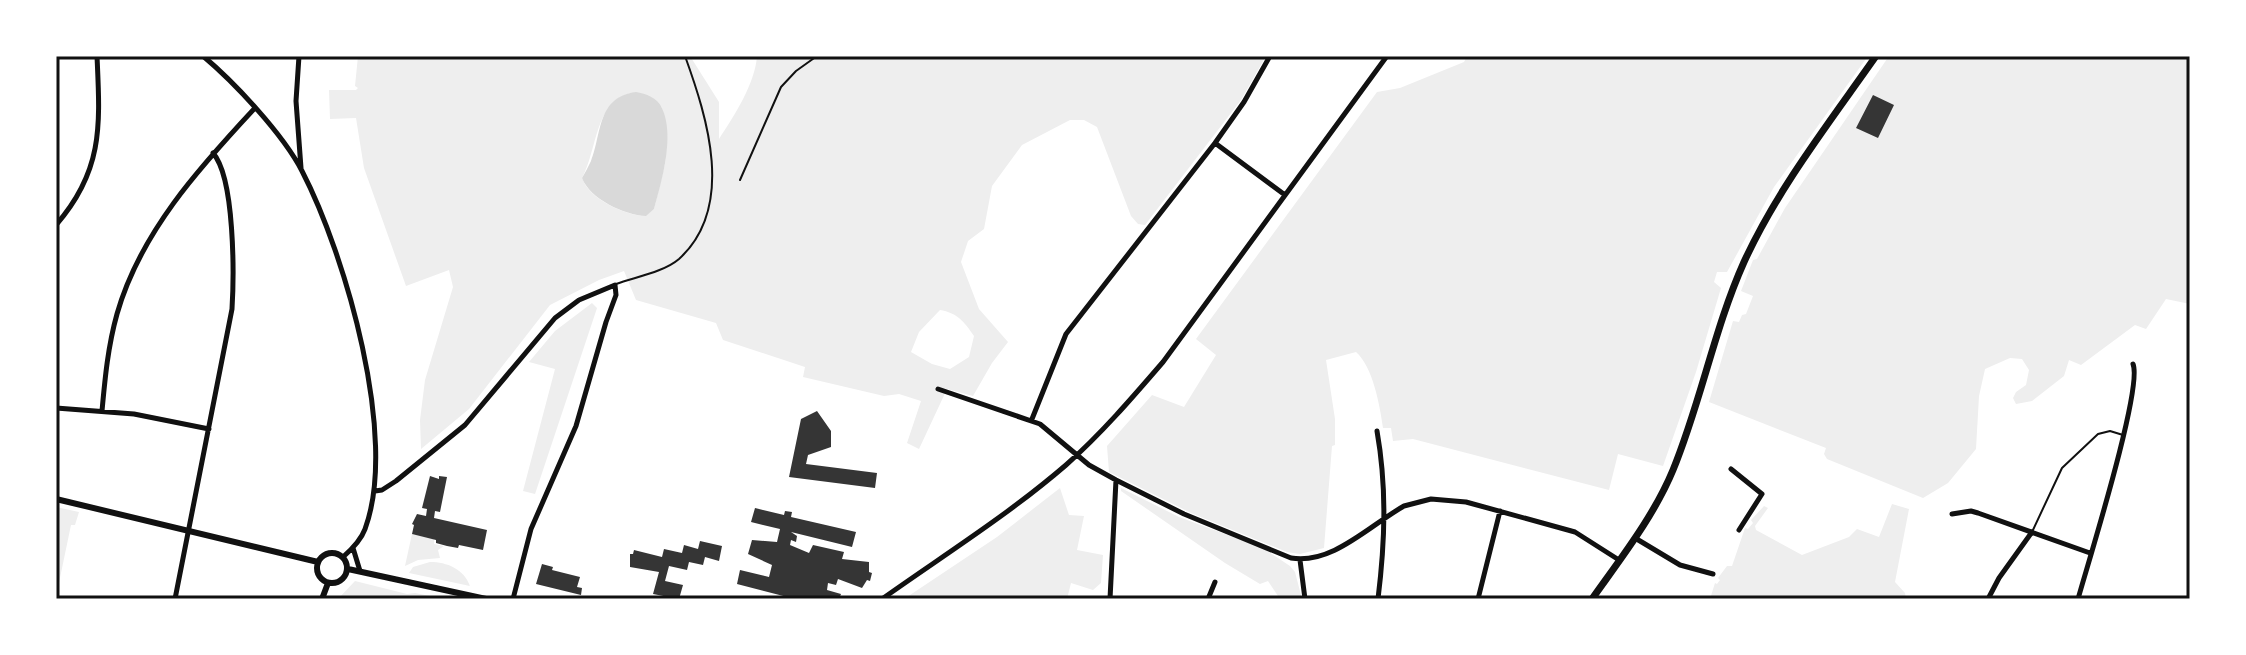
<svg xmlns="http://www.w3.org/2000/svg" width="2246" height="655" font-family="'DejaVu Sans',sans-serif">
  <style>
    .green { fill: #eee; fill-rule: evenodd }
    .water { fill: #d9d9d9 }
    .building { fill: #353535 }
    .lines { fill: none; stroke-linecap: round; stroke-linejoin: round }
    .path { stroke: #111; stroke-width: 2 }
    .service { stroke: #111; stroke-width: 2 }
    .minor { stroke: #111; stroke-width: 5 }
    .tertiary { stroke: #111; stroke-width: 6 }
    .secondary { stroke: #111; stroke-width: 7 }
    .neatline { fill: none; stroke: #111; stroke-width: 3 }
  </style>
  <rect width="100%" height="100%" fill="#fff"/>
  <!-- green -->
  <path class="green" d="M358,56h332l29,46v37c15,-23 36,-55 38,-83h509l-25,44 -96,125 -7,-1 -7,-8 -34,-89 -13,-7h-14l-48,25 -30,41 -8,43 -16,12 -7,21 18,47 29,33 -16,21 -19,33 -26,-7 -28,60 -12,-6 14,-42 -22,-7 -15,2 -81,-19 2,-10 -82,-27 -7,-17 -80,-23 -12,-29 -25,9 -49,25 -81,104 -48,40 -1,-29 5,-40 28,-93 -4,-17 -43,16 -42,-118 -8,-50 -26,1 -1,-29h27l2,-2 -3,-2zM630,93l32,14 5,37 -2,20 -11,45 -9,7c-21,-1 -56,-17 -63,-38 16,-30 12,-74 48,-85zM940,310c17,3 24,11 34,26l-5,21 -19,12 -18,-5 -21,-12 8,-20z
    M1467,56h401l-94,131 -47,85h-10l-3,10 7,6 -25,84 -33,94 -45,-12 -9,36 -196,-51 -20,2 -2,-13h-8c-3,-22 -10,-61 -27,-76l-30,8 9,59v26l-3,1 -8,102 -24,6 -13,-2 -96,-39 -82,-41 -2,-26 45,-51 32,12 32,-52 -20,-16 181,-247 23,-4 64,-26z
    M1889,56h301v248l-24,-5 -20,30 -11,-4 -54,40 -12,-5 -5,16 -32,25 -16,3 -3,-6 3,-6 10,-7 3,-15 -7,-11 -12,-1 -25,11 -6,27 -3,53 -28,34 -25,15 -96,-39 -3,-5 2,-6 -117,-46 24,-81 6,1 3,-7 4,-1 7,-18 -12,-5 12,-31 4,-1 28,-51z
    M592,303l5,5 -62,186 -12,-3 32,-122 -26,-7 26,-31z
    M1060,488l9,27 15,1 -7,34 26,5 -2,28 -8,7 -22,-7 -4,16h-163l93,-62z
    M1121,488l58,29 84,31 27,18 5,6 7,27h-22l-12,-18 -8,3 -35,-21 -104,-72z
    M1892,504l17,5 -14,73 10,11 1,6h-196l5,-16 2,1 3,-4 -2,-2 9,-12h5l13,-38 3,1 5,-6 -2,-3 13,-14 4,2 -13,18 1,4 46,25 47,-18 8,-8 22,8z
    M56,507l23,5 -4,13h-4l-15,72z
    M412,534l22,5v5l10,2 -6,4 2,8 -22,2 -13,6z
    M430,562c17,0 34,7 40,24l-61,-13 4,-6z
    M355,581l52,13 8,-1 30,6h-107z"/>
  <!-- water -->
  <path class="water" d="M636,92c10,2 21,5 26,16 13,28 0,72 -8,101l-8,7c-22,-1 -56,-17 -64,-38 3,-5 6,-11 9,-17 11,-28 6,-64 45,-69z"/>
  <!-- building -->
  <path class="building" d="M1873,95l21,10 -16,33 -22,-10z
    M817,411l14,20v16l-23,8 -2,9 71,9 -2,15 -86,-11 12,-58z
    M430,476l9,3v-3l8,1 -7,35 -5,-1 -1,7 53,12 -4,20 -24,-5 -1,3 -11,-2 -11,-3v-3l-24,-6 2,-9 -2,-1 5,-10 9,2 1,-7 -5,-1z
    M755,508l29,7 1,-4 7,1 -1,5 65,15 -4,15 -61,-15 6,4 -1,6 -5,-2 -1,5 19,8 4,-8 31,7 -2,7 27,3v10l3,1 -2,8 -3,-1 -5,8 -24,-9 -2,6 -8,-2 -1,7 14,4 -2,5h-44l-58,-15 3,-14 29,7 3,-12 -24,-11 4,-14 25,2 3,-13 -29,-7z
    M700,541l22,5 -3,15 -14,-4 -2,8 -14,-3 -2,8 -18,-4 -4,15 18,4 -4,14 -26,-5 6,-22 -29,-5v-13h3l1,-4 28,7 2,-8 18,4 2,-8 14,4z
    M542,564l11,3 -1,3 28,7 -3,10 5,1 -1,7 -45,-11z"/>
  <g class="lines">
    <!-- path -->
    <path class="path" d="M740,180l41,-93 15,-16 21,-15"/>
    <!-- service -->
    <path class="service" d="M616,284c19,-7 48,-12 63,-25 57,-52 28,-142 6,-203
      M2032,532l30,-64 36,-34 12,-3 13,4"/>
    <!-- minor -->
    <path class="minor" d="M203,56c31,26 80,78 99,115 43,83 97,267 63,358 -4,11 -13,20 -22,28
      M299,56l-3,45 5,67
      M1215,143l70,52
      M56,225c48,-55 44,-101 41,-169
      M938,389l102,35 49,41 27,15 68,34 107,44c41,7 79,-33 113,-52l27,-7 35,3 109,30 44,28
      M56,408l78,6 75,15
      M102,411c3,-33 6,-65 15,-97 23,-81 82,-146 138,-206
      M1032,419l34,-85 149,-191 29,-41 26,-46
      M1377,431c10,57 8,111 1,168
      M1731,469l31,25 -23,36
      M375,491l7,-1 14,-9 69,-56 90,-107 24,-18 36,-15 1,10 -10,27 -30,104 -45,103 -18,70
      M1952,514l19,-3 7,2 112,40
      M1635,538l45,27 33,9
      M353,548l7,23
      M1300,560l5,39
      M175,599l57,-290c2,-33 3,-131 -19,-156
      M882,599c62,-44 126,-84 184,-134 35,-31 66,-67 97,-103l224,-306
      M1110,599l6,-119
      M1208,599l7,-17
      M1478,599l22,-88
      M1988,599l11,-21 33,-46
      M2078,599c10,-36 65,-211 55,-235"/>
    <!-- tertiary -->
    <path class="tertiary" d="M56,499l262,63
      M317 568a15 15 0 1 1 30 0a15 15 0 1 1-30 0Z
      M348,569l138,30
      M322,599l6,-16"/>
    <!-- secondary -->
    <path class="secondary" d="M1592,599c29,-41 62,-83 81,-129 28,-68 41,-141 71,-208 34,-74 85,-139 132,-206"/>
  </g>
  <!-- border -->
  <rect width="2246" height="655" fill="none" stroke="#ffffff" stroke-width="116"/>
  <rect x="58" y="58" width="2130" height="539" class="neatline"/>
</svg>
